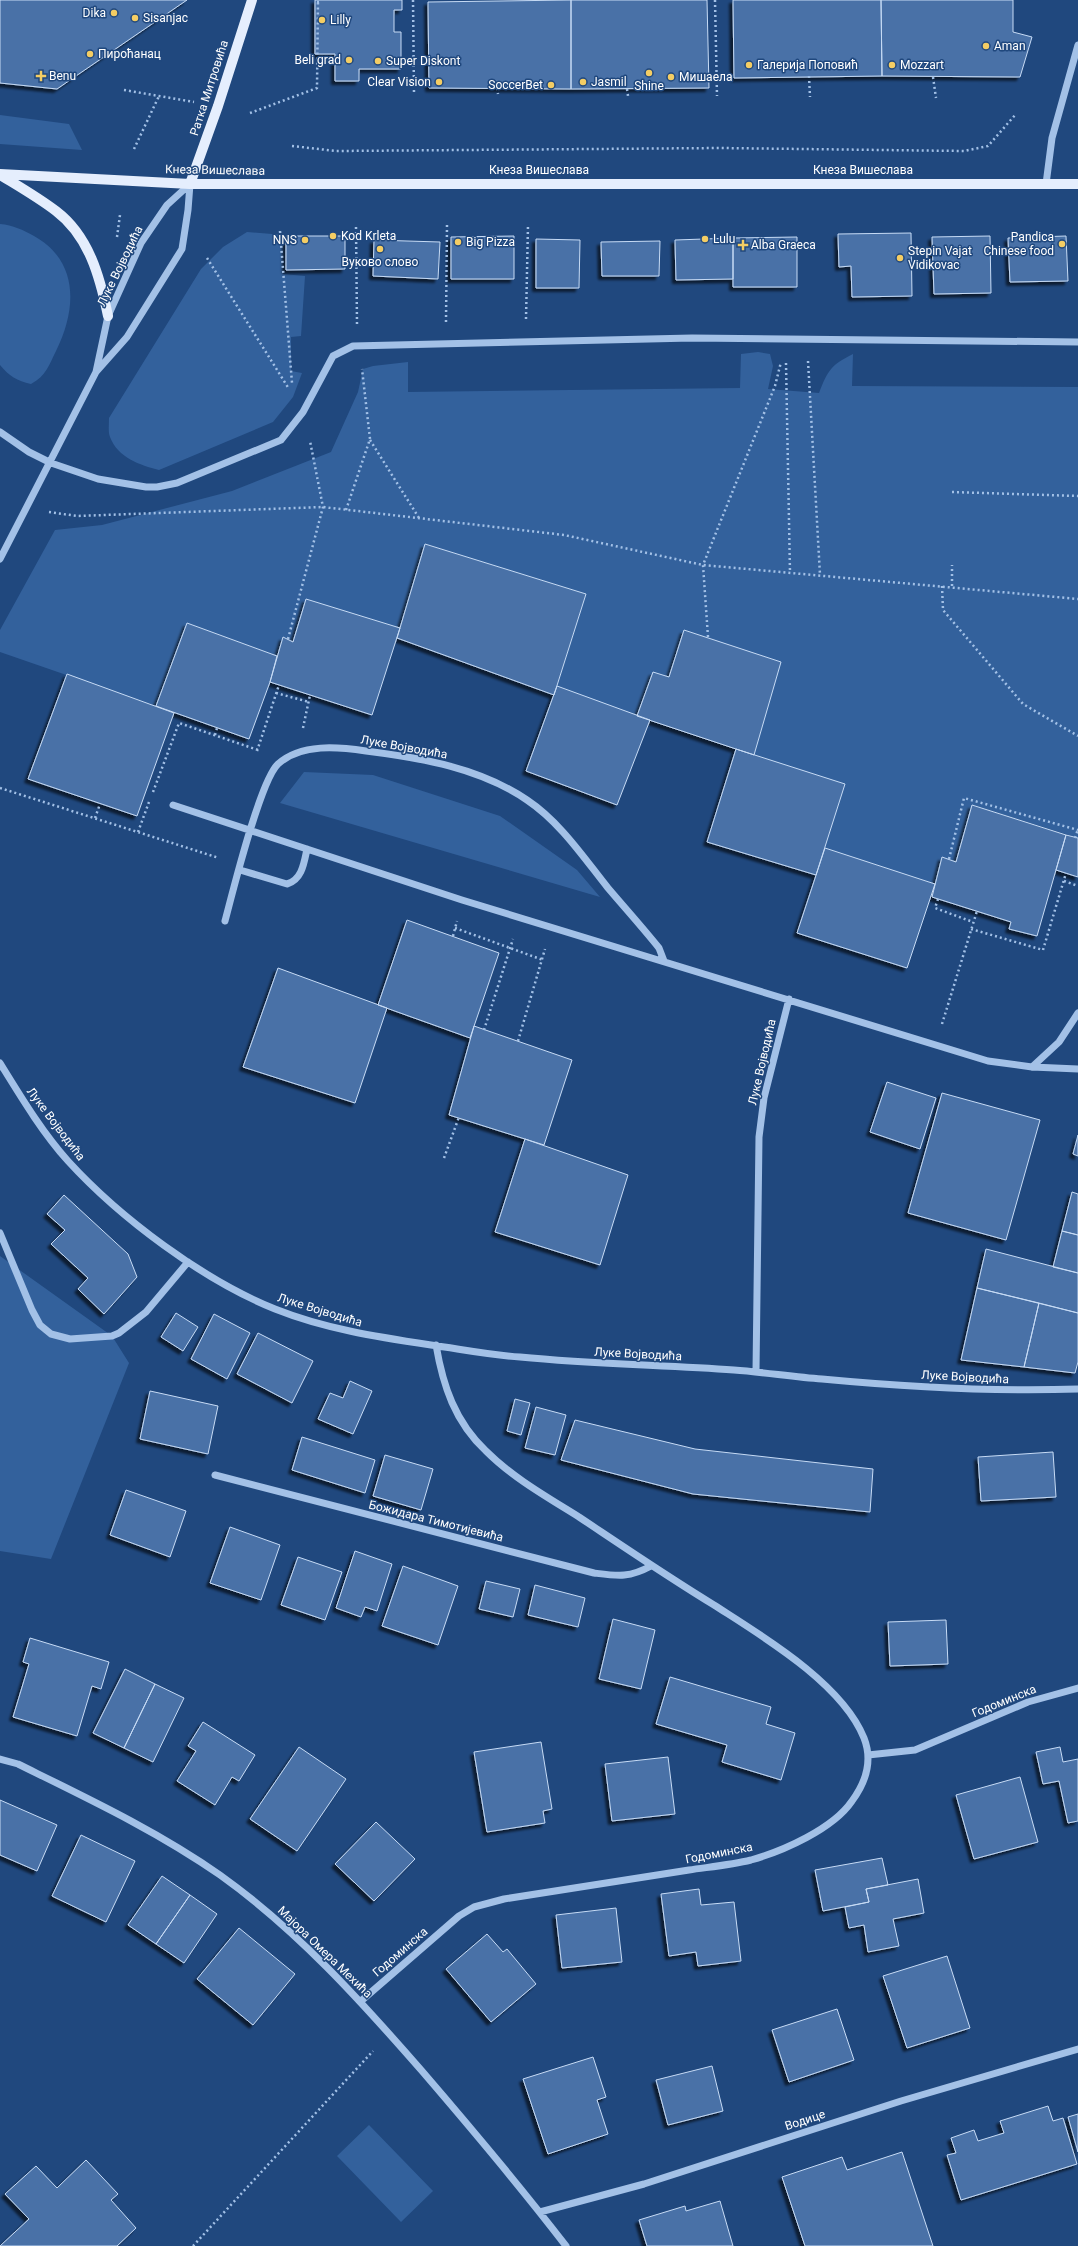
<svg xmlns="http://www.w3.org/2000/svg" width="1078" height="2246" font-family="Roboto,sans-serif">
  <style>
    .green { fill: #33619c }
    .building { fill: #4871a7; stroke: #c7dbf5; filter: url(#shadow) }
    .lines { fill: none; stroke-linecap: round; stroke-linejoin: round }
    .path { stroke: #a3c1e7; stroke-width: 2.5; stroke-dasharray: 2 3; stroke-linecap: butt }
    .minor { stroke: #a3c1e7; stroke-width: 7 }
    .major { stroke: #e5eefd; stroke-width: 10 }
    .poi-dot { fill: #f4cd64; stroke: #20487e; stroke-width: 1.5 }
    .labels { text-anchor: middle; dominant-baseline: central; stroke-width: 3; stroke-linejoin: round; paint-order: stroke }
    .poi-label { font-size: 12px; fill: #fff; stroke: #20487e; text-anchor: start }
    .street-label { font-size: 12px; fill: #fff; stroke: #20487e }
  </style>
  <defs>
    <filter id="shadow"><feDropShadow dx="-3.5" dy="3.5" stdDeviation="1" flood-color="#0009"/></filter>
  </defs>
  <rect width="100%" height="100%" fill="#20487e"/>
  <!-- green -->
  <path class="green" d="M0,115l69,9 13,26 -82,-6z
    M0,224c13,1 23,6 34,12 45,25 43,73 22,115 -7,14 -10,25 -25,33 -14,-3 -22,-8 -31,-19z
    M247,232l37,3 -1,39 22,2 -4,60 -10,1v34l11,2 -9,24 -20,25 -114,48c-19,-5 -41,-12 -49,-33 -2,-5 -1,-13 -1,-19l92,-149 22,-22z
    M758,352l12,2 3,12 -5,23 51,4c9,-23 12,-28 34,-39l-1,32 226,1v451l-105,-33 -17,57 -14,-5 -7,27 -110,-36 -71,-93 26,-93 -96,-32 -15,47 -32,39 -80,-30 29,-92 -161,-50 -25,84 -94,-29 -13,43 -10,-5 -6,19 -90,-33 -31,83 -156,-54v-22l55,-100 47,-5 130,-34 99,-39 27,-60 5,-23 10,-3 35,-4v30l332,-4 1,-34z
    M304,772l69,3 127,41 77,54 23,27 -320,-94z
    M0,1256l112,80 17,27 -78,196 -51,-8z
    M369,2125l64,66 -32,31 -64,-66z"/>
  <!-- building -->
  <path class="building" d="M0,0h187l-130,89 -57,-6z
    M315,0h87v10h-8v22h7v37h-42v12h-24v-27h-20z
    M571,0h136l2,88 -138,1z
    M571,0v89l-142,-1 -1,-86z
    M733,0h148l1,76 -148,2z
    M881,0h132v32l19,5 -12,40 -138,-1z
    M911,233l1,63 -60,1 -1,-31 -12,1 -1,-33z
    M286,236h59v33l-59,1z
    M514,236v43h-63v-42z
    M990,236l1,57 -57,1 -2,-57z
    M1066,236l2,45 -58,1 -2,-44z
    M797,237v50h-64v-49z
    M733,238v41l-57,1 -1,-40z
    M536,239l44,1 -1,48h-43z
    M374,240l66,2 -2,37 -65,-3z
    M660,241l-1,35h-57l-1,-34z
    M425,544l161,50 -32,101 -157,-57z
    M306,599l94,29 -28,87 -102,-33 13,-45 10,5z
    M187,623l90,33 -7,26 -21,57 -93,-33z
    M684,630l97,32 -27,93 -117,-39 16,-44 16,5z
    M67,674l107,39 -37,103 -109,-37z
    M557,686l93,34 -33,85 -91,-34z
    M736,749l109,35 -29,91 -109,-33z
    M972,805l94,30 -29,101 -28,-7 2,-7 -79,-25 10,-40 14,5z
    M1066,835l12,3v39l-22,-7z
    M825,848l110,36 -28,84 -110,-35z
    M407,920l92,33 -29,85 -92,-33z
    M278,968l109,40 -32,95 -112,-36z
    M474,1026l98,34 -28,85 -95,-30z
    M887,1082l49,16 -16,51 -50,-17z
    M942,1093l98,27 -34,120 -98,-27z
    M1078,1135v21l-5,-2z
    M525,1139l103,36 -28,90 -105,-33z
    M1072,1192l6,2v41l-16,-4z
    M64,1195l64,59 9,23 -33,37 -26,-25 10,-11 -37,-34 14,-14 -18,-16z
    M1062,1231l16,4v38l-25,-6z
    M986,1249l92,24v40l-101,-25z
    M977,1288l62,15 -15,64 -63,-7z
    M1039,1303l39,10v49l-3,11 -51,-6z
    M176,1313l22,14 -15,24 -22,-14z
    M214,1314l36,19 -23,46 -36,-20z
    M258,1333l55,28 -21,42 -55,-29z
    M350,1381l22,10 -19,43 -35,-15 12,-26 13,5z
    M150,1391l68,15 -10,48 -68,-15z
    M515,1399l15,4 -9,32 -14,-4z
    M536,1407l30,8 -11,40 -30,-7z
    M575,1420l120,29 178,20 -3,43 -177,-18 -132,-34z
    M302,1437l73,23 -10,33 -73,-23z
    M1053,1452l3,45 -75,4 -3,-44z
    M385,1455l48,14 -12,41 -48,-14z
    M126,1490l60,21 -16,46 -60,-22z
    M230,1527l50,18 -19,55 -51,-17z
    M355,1551l37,13 -15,47 -12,-4 -4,10 -25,-9z
    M298,1557l44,15 -17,48 -44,-15z
    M403,1566l55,20 -20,59 -56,-19z
    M486,1581l34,8 -7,28 -34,-8z
    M535,1585l50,13 -7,29 -50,-12z
    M613,1619l42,11 -14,59 -42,-10z
    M946,1620l2,44 -58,2 -2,-44z
    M30,1638l79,24 -8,27 -9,-3 -15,50 -64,-19 16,-53 -6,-2z
    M125,1669l30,15 -31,64 -31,-15z
    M670,1677l101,30 -5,17 29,9 -14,47 -59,-18 5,-17 -71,-21z
    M155,1684l29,14 -31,64 -29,-14z
    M203,1722l52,33 -16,26 -7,-4 -17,28 -38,-24 19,-30 -8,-5z
    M541,1742l11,67 -9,2 2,12 -58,9 -13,-80z
    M299,1747l47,32 -49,72 -47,-32z
    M1060,1747l3,15 15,-3v62l-10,2 -9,-42 -16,3 -7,-32z
    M668,1757l7,57 -63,7 -7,-57z
    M1020,1777l18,65 -64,17 -18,-64z
    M0,1800l57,25 -20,46 -37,-16z
    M376,1822l39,37 -41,42 -39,-37z
    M81,1835l54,26 -29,61 -54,-26z
    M882,1858l6,27 -22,4 3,13 -46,9 -8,-41z
    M162,1876l28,19 -34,49 -28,-19z
    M918,1879l6,34 -31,6 6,27 -31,6 -4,-27 -15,3 -4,-21 24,-5 -3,-13z
    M699,1889l2,16 33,-3 7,59 -43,5 -2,-14 -27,4 -8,-62z
    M190,1895l27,19 -33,49 -28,-19z
    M616,1908l6,54 -60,6 -6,-53z
    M239,1928l56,46 -42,51 -56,-46z
    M487,1934l16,18 4,-3 29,35 -45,38 -45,-53z
    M947,1956l23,72 -63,20 -24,-72z
    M837,2009l17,51 -65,22 -17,-52z
    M593,2057l13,40 -9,3 11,34 -60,20 -25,-75z
    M712,2066l11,45 -55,14 -12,-45z
    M1048,2106l5,15 10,-3 14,46 -116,36 -14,-45 9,-2 -5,-15 23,-8 4,11 26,-8 -4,-12z
    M1078,2114v38l-10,-35z
    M902,2152l31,94h-128l-23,-69 60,-20 5,13z
    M86,2160l32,34 -7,6 25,28 -19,18h-117l29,-27 -24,-25 31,-28 21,22z
    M720,2201l13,45h-86l-8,-26 46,-14 1,5z"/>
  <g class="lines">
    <!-- path -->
    <path class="path" d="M413,0l1,93
      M715,0l2,96
      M317,2h5
      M809,76l1,21
      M933,77l3,21
      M497,88l1,6
      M627,89l1,7
      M124,90l70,12
      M250,113l67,-25 1,-88
      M292,146l44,5 385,-3 243,3 24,-5 28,-32
      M134,149l25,-53
      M356,227l1,97
      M280,231l12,152
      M117,237l3,-22
      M207,258l82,131
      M526,319l2,-94
      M446,322l1,-97
      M808,361l12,214
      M786,363l4,210
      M370,440l49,78
      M952,492l126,4
      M346,510l24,-71 -8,-70
      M49,512l28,4 246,-9 241,28 139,30 375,34
      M942,586l1,24 80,94 55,32
      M952,586v-21
      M708,637l-5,-72 72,-179 6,-24
      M288,639l35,-132 -13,-66
      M276,693l33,9
      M303,728l7,-33
      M215,735l2,-7
      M257,751l22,-66
      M0,788l219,70
      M153,792l26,-69 79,27
      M95,818l5,-14
      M138,832l11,-30
      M1075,838l3,-9
      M949,859l15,-61 114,32
      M1064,881l14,5
      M938,899l-3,9 38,14
      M455,928l88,32
      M971,929l72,21 23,-77
      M453,936l4,-15
      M942,1024l35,-113
      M484,1030l29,-91
      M518,1041l27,-92
      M444,1158l15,-41
      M193,2246l180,-195"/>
    <!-- minor -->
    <path class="minor" d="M1046,184l6,-46 26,-93
      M96,372l31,-35 55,-88 6,-39 2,-26
      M0,432l29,20 22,11 47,16 48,8h11l20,-4 104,-43 22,-28 30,-56 20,-10 339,-8 386,4
      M0,559l96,-187 12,-56 33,-73 26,-38 23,-21
      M173,805l289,95 526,161 44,6 46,2
      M240,870l47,14c15,-4 17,-21 20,-35
      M225,921c8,-30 35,-140 53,-157 23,-21 61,-17 88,-13 56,7 114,17 161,49 33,22 57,58 81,88 17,20 35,40 51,60l5,13
      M0,1063c21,34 42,69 68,98 52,57 135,119 207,148 50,20 103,28 156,36 29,4 59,10 89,12 71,7 142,8 214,13 29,2 59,7 88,9 85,8 171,13 256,10
      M1032,1067l27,-25 19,-29
      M0,1233l32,77 8,15 11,9 19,5 42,-3 7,-3 27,-21 42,-50
      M756,1371l3,-234 5,-39 25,-99
      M215,1475l379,98c24,3 35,5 57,-7
      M868,1755l47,-5 113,-48 50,-14
      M0,1759l18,5c69,34 139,67 202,111 77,55 140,125 202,196 49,57 98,115 144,175
      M361,2001l98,-85 15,-9 30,-8c62,-10 123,-19 185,-29 20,-3 42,-5 62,-10 32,-9 82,-31 101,-59 14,-19 21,-40 12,-63 -22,-55 -102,-102 -150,-133 -46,-28 -90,-58 -135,-88 -32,-20 -66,-39 -93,-66 -31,-29 -43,-65 -50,-106
      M540,2212l104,-28 257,-83 177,-52"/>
    <!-- major -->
    <path class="major" d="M0,174l190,10h888
      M2,176c18,11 37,22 54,35 33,25 44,66 52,105
      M190,184l28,-78 34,-106"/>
  </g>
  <!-- markers -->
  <g class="poi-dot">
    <circle cx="114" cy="13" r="4"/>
    <circle cx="135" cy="18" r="4"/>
    <circle cx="322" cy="20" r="4"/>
    <circle cx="986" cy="46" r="4"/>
    <circle cx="90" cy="54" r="4"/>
    <circle cx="349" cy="60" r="4"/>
    <circle cx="378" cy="61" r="4"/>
    <circle cx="749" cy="65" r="4"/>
    <circle cx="892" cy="65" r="4"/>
    <circle cx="649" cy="73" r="4"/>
    <path d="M39 70h4v4h4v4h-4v4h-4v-4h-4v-4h4z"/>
    <circle cx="671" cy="77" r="4"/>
    <circle cx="439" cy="82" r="4"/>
    <circle cx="583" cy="82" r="4"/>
    <circle cx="551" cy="85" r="4"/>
    <circle cx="333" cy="236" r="4"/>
    <circle cx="705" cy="239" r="4"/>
    <circle cx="305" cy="240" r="4"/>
    <circle cx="458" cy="242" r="4"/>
    <circle cx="1062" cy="244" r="4"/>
    <path d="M741 239h4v4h4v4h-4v4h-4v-4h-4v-4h4z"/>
    <circle cx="380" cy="249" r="4"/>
    <circle cx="900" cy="258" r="4"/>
  </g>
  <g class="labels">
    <!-- poi labels -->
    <g class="poi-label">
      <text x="106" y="13" text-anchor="end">Dika</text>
      <text x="143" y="18">Sisanjac</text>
      <text x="330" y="20">Lilly</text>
      <text x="994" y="46">Aman</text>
      <text x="98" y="54">Пироћанац</text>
      <text x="341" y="60" text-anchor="end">Beli grad</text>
      <text x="386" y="61">Super Diskont</text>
      <text x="757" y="65">Галерија Поповић</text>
      <text x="900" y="65">Mozzart</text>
      <text x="49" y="76">Benu</text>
      <text x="679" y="77">Мишаела</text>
      <text x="431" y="82" text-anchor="end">Clear Vision</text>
      <text x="591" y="82">Jasmil</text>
      <text x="543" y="85" text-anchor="end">SoccerBet</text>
      <text x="649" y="86" text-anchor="middle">Shine</text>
      <text x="341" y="236">Kod Krleta</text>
      <text x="1054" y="237" text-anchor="end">Pandica<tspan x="1054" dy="14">Chinese food</tspan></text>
      <text x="713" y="239">Lulu</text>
      <text x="297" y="240" text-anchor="end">NNS</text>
      <text x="466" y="242">Big Pizza</text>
      <text x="751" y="245">Alba Graeca</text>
      <text x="908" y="251">Stepin Vajat<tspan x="908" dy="14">Vidikovac</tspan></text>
      <text x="380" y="262" text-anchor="middle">Вуково слово</text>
    </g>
    <!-- street labels -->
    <g class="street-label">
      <text transform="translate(209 88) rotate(-72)">Ратка Митровића</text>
      <text transform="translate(215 170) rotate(1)">Кнеза Вишеслава</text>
      <text x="539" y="170">Кнеза Вишеслава</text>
      <text x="863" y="170">Кнеза Вишеслава</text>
      <text transform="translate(120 266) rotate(-64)">Луке Војводића</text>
      <text transform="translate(404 747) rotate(10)">Луке Војводића</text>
      <text transform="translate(762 1062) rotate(-77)">Луке Војводића</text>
      <text transform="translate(56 1124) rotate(53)">Луке Војводића</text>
      <text transform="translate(320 1310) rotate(17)">Луке Војводића</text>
      <text transform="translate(638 1354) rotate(3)">Луке Војводића</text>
      <text transform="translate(965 1377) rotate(3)">Луке Војводића</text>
      <text transform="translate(436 1521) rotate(14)">Божидара Тимотијевића</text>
      <text transform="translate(1004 1701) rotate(-22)">Годоминска</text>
      <text transform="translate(719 1853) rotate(-11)">Годоминска</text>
      <text transform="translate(325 1952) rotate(44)">Мајора Омера Мехића</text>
      <text transform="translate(400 1952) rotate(-41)">Годоминска</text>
      <text transform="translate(805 2120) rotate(-18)">Водице</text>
    </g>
  </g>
</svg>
